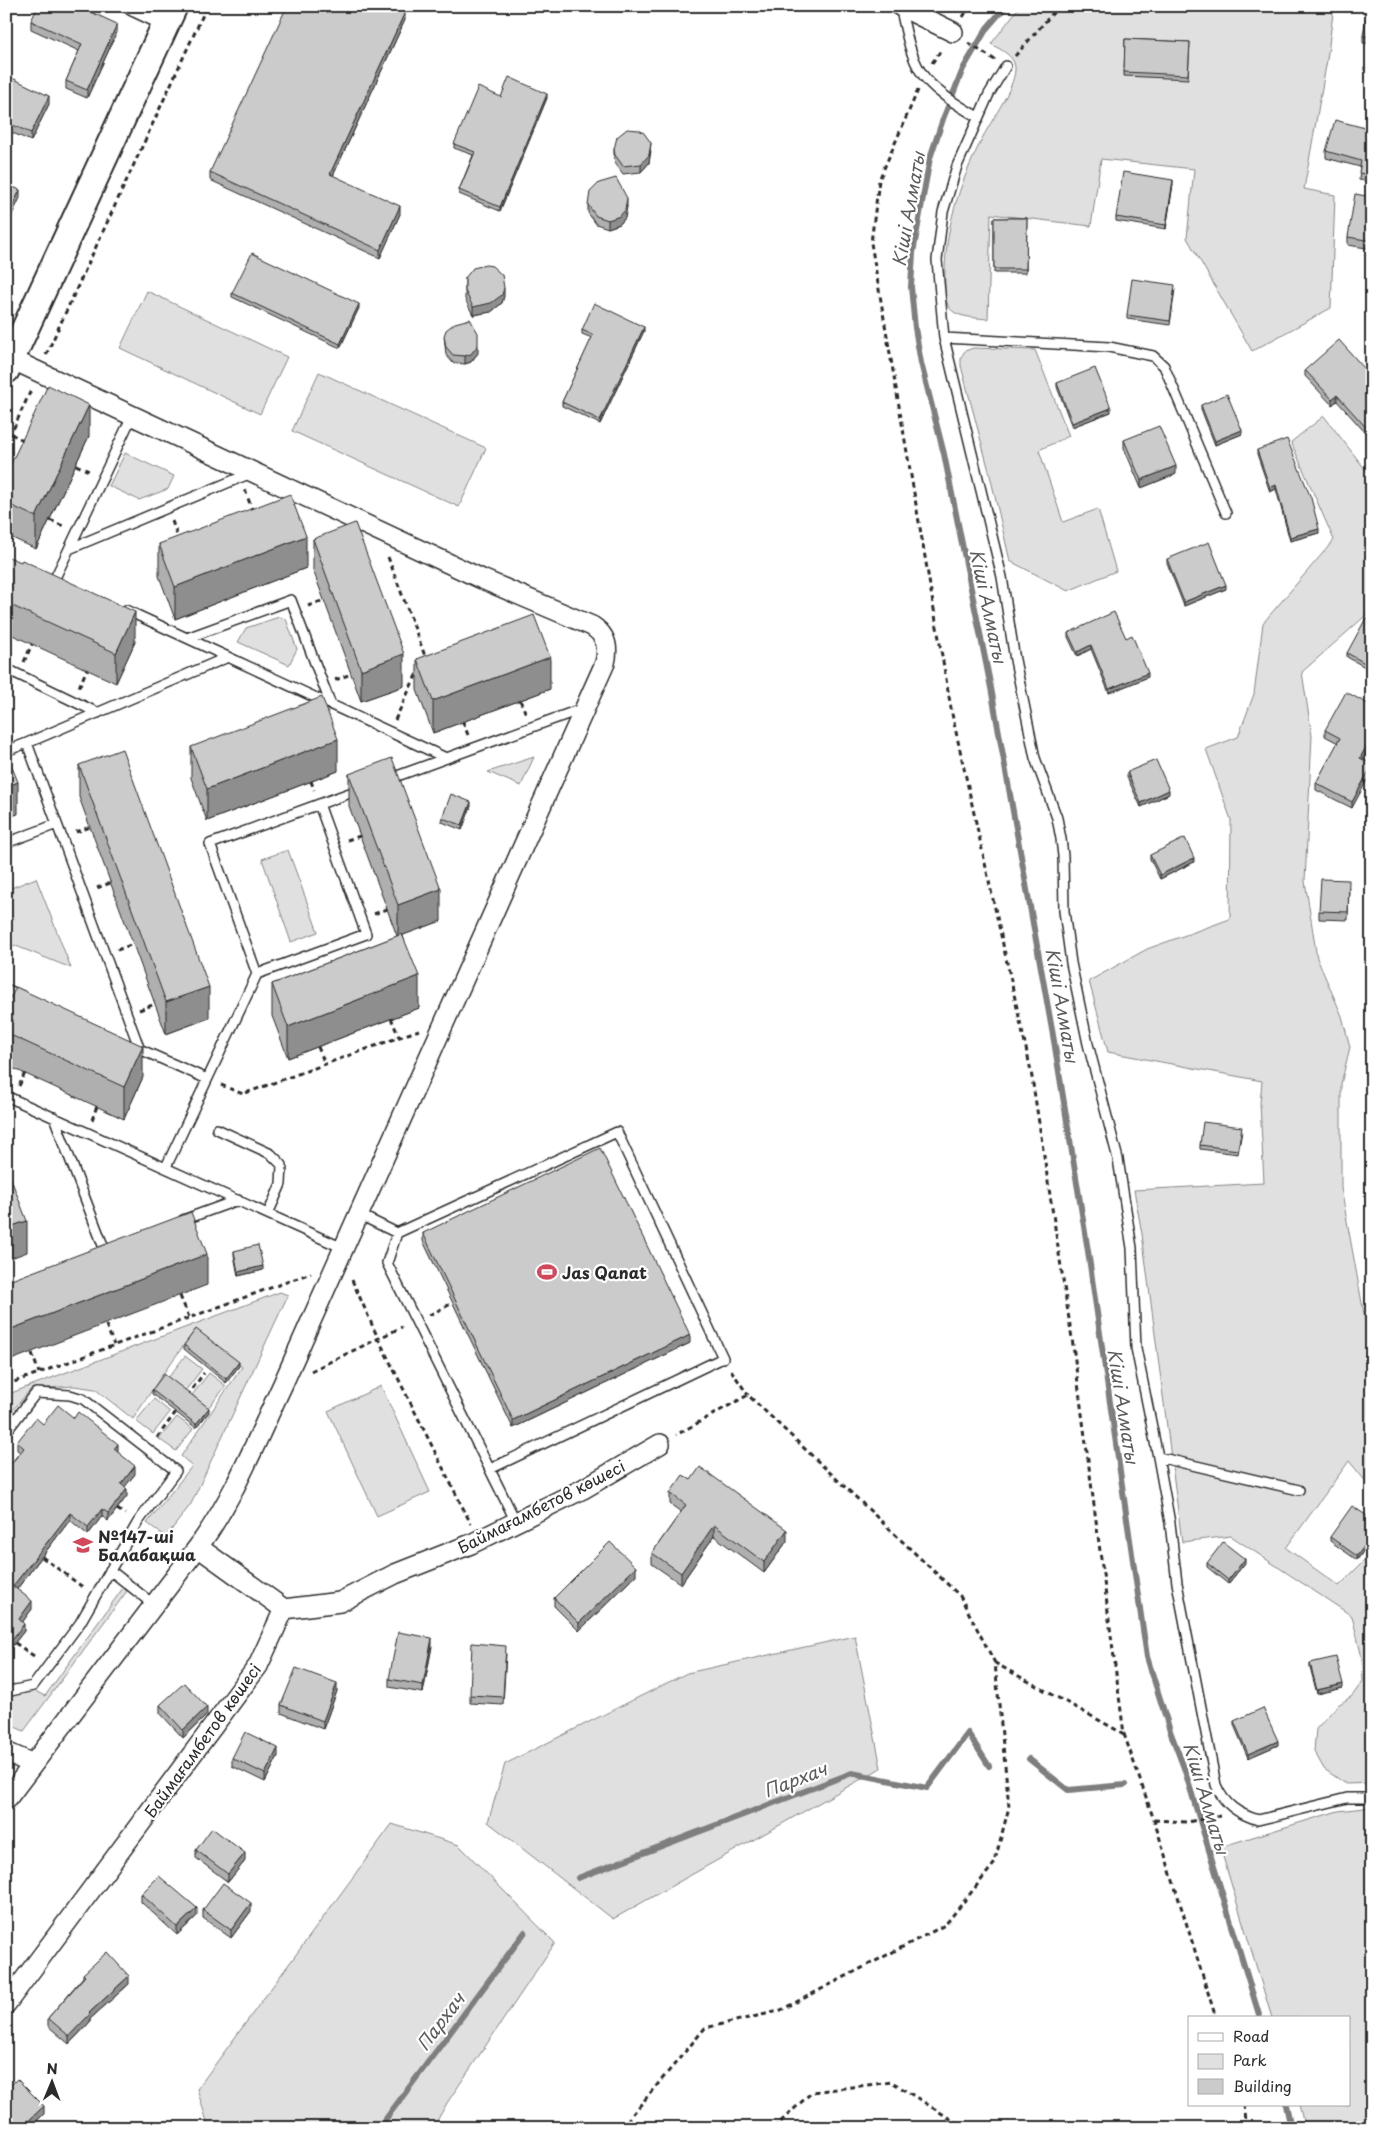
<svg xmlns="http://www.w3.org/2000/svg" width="1378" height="2134" font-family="'Playpen Sans',sans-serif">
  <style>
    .green { fill: #e0e0e0; stroke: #868686 }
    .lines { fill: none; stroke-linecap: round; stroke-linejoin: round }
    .stream { stroke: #7e7e7e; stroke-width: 6 }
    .lane-casing { stroke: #2b2b2b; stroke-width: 12 }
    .street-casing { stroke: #2b2b2b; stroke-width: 22 }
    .secondary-casing { stroke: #2b2b2b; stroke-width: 30 }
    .path { stroke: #2b2b2b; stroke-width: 3; stroke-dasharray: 5 4; stroke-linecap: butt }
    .lane { stroke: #fff; stroke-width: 9 }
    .street { stroke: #fff; stroke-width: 19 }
    .secondary { stroke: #fff; stroke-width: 26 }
    .wall { fill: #afafaf; stroke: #2b2b2b }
    .shaded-wall { fill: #8e8e8e; stroke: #2b2b2b }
    .building { fill: #cbcbcb; stroke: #2b2b2b }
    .labels { text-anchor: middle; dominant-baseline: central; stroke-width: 4.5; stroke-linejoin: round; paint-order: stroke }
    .poi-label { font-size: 16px; font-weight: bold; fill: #2b2b2b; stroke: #fff; text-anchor: start }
    .street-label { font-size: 16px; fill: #2b2b2b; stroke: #fff }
    .water-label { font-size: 18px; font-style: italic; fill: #5c5c5c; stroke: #fff }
  </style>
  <rect width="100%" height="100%" fill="#fff"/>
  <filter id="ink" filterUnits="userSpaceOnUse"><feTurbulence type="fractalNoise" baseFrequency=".02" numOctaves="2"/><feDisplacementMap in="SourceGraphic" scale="10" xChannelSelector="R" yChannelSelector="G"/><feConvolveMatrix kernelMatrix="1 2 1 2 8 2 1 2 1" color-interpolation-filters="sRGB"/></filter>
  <g filter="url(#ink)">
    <!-- green -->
    <path class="green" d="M1020,6h314l-7,54 -23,129 31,6 -4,113 -79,43 -65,-113 7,-69 -93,-10 -10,67 -100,-12 -3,105c-43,-3 -44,-8 -43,-51 2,-49 17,-90 39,-133 9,-17 30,-47 31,-65 1,-14 -14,-20 -24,-26z
      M147,291l140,66 -27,57 -140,-66z
      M973,348l62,2 34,86 -30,14 24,72 35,-13 18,62 -48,20 -58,-30 -21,-90 -28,-105v-9l4,-6z
      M319,372l167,76 -27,59 -167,-76z
      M1324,416l48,62v132l-70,62 10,64 -7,145 12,77 25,58 8,31 -9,37v104l31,170v131l-23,-28 -63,87 53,38 33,-33v230l-26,1 -22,-15 -10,-18 2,-22 22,-24 14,-9 11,-15 -1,-23 -10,-42 -121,-80 -49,6 -40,-308 -8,-44 130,-7 -4,-80 2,-22 -154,-29 -19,-71 58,-32 83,-30 1,-99 -25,-71 32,-12 16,-43 9,-71 71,-83 -43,-98z
      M125,453l49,23 -6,13 -29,11 -30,-14z
      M279,617l7,2 11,30 -8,16 -51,-23 8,-14z
      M534,757l-13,29 -33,-14z
      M288,850l30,82 -27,10 -29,-83z
      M36,878l35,90 -65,-26v-52z
      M280,1292l8,3 -97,209 -25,33 -19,-14 45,-57 -11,-10 61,-89 -47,-37 -33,45 -29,44 -38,-30 -21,-3 -43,3 -25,29v-23z
      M185,1356l17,13 -17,22 -17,-13z
      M209,1373l17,13 -18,22 -16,-13z
      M381,1386l49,106 -53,24 -49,-105z
      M154,1399l16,13 -17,22 -17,-13z
      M177,1417l16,12 -17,22 -17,-12z
      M123,1588l4,3 -103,140 -18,-8v-26l27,-7 12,6z
      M855,1636l26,132 -268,151 -125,-97 17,-58 182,-91z
      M1372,1807v321h-67l-6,-23h50v-87h-77l-52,-171 118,-36z
      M392,1824l67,21 96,98 -108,160 -14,25h-224l-12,-39z"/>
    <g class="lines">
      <!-- stream -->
      <path class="stream" d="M1006,6l-19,22 -24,41 -20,50 -13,39 -17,95 -2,34 4,41 6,35 23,91 47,234 63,353 34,210 59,406 23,74 14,37 76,250
        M1029,1759l39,31 57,-5
        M578,1878l274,-105 75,15 41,-55 21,33
        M1286,2105l5,23
        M379,2128l146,-196"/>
      <defs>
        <path id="lane" d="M900,6c6,24 10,56 27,74 12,14 35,28 51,37
          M1006,66l-17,28 -32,72 -14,46 -6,48 7,78 58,239 13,83 20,98 22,60 4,21 2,17 1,55 7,52 17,81 30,115 14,89 4,100 22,109 12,66 7,60 39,202c8,20 23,29 42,35l89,-22h25
          M944,338l165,9 44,9 11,10 62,147
          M69,549l63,-133
          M55,578l14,-29 182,-76
          M126,610l102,47
          M187,638l104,-38 40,105
          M6,681l5,-10 87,42
          M6,751l21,-8
          M389,779l195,-71
          M57,824l83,226
          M6,843l51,-19 -30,-81 201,-86 218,101
          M257,974l109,-40 -47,-130
          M6,989l16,7
          M137,1048l70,31
          M6,1096l337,152
          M54,1117l50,131
          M217,1129l54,25 11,11 -1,19 -13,30
          M166,1167l91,-193 -47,-130 148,-54
          M358,1214l39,19
          M183,1220l55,-20
          M6,1432l30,-39 34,2 13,4 93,72 -38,51 -58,101 -47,63 -27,6
          M1158,1457l141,33
          M490,1469l233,-111 -106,-226 -220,101 -10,30 129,259
          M110,1570l44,35"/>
        <path id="street" d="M133,6l34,16
          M900,6l53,26
          M198,1547l86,62
          M6,1752l27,12
          M6,1800l192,-253c36,-49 58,-106 84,-161l323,-723c4,-16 1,-28 -13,-37l-110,-47 -471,-220
          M6,2004l252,-338 26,-57 56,-7 55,-28 76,-30 112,-55 77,-45"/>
        <path id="secondary" d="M6,370l168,-364"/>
      </defs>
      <!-- lane casing -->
      <use href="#lane" class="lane-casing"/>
      <!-- street casing -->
      <use href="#street" class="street-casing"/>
      <!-- secondary casing -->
      <use href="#secondary" class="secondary-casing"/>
      <!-- path -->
      <path class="path" d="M963,17l7,-11
        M968,43l27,17
        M1015,56l44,-50
        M932,63l10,-14
        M918,90l-39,90 -8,63 81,471 79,357 42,274 51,389 -129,-71
        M46,355l161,-349
        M11,434l14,7
        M6,445l25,-55
        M76,465l15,7
        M245,490l8,22
        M50,520l15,7
        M172,521l7,20
        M388,557l37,99 -1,3
        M308,606l16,-6
        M24,662l8,-18
        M335,680l16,-6
        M79,687l8,-18
        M520,700l6,14
        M395,720l24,-51
        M463,722l5,13
        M311,781l3,9
        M76,832l14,-5
        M347,840l13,-4
        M97,888l13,-5
        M374,914l13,-5
        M117,950l16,-6
        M139,1010l16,-6
        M391,1018l8,19
        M318,1047l7,17
        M221,1085l22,9 176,-64
        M19,1086l6,-13
        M92,1120l5,-14
        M352,1280l26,58 93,186
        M180,1296l9,21
        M429,1315l24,-12
        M106,1325l8,20
        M32,1353l7,20
        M731,1370l17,25
        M311,1371l91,-44
        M6,1385l305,-112
        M187,1396l17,-23
        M157,1438l21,-29
        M117,1509l8,5
        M42,1557l42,31
        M15,1643l22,15
        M1124,1734l30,86 62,198
        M1154,1820l33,2 33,-6
        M1244,2105l3,23
        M621,2128l84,-100 74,-17 166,-86 49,-61 15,-57 -14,-144 -35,-67 -212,-201 -72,40
        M774,2128l38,-36 80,-10 68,43"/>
      <!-- lane -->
      <use href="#lane" class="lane"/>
      <!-- street -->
      <use href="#street" class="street"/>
      <!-- secondary -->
      <use href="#secondary" class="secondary"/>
    </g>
    <!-- wall -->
    <path class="wall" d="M1372,6v38l-9,-1v-7z
      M405,20l-72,156 67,38 -20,44 -170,-78v-8z
      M31,21l86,11 -30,66 -21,-9v-8l13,-30 -48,-22z
      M1125,39l65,3 -2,37 -64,-3z
      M6,75l43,29 -18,37 -25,-11z
      M1372,84l-2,98 -11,-2 1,-13 -34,-9v-7l39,-23z
      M501,97l46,1 -47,113 -41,-17v-4l14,-35 -19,-7v-4z
      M614,149l37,2 -2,12 -8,9 -18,2 -8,-11 -1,-6z
      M1173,184l-7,45 -50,-8v-4z
      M1372,197v52l-24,-4v-8z
      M588,205l39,1 -2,12 -5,6 -12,4 -12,-4 -8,-11z
      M994,218h33l-1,55h-32z
      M465,278l39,18 -2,7 -11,9 -18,3 -8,-16z
      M1175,289l-5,36 -43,-6v-4z
      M232,293l127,15 -19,40 -108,-51z
      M582,330l62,1 -44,93 -38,-18v-4l30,-64 -10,-4z
      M444,336l34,17 -7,9 -6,2 -12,-1 -7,-8z
      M1305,370l67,7v61l-1,1 -34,-38 -5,4 -27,-29z
      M1057,383l54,29 -39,15 -15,-40z
      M1201,405l41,29 -27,11 -14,-36z
      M89,436l-53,113 -30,-14v-61z
      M1124,440l52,34 -35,14 -17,-40z
      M1257,450l62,83 -29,8 -14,-52 -6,3 -13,-38z
      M313,539l91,147 -43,15 -48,-131z
      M159,544l147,24 -131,51 -16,-43z
      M6,556l129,86 -19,41 -110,-51z
      M1167,559l59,30 -42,17 -17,-43z
      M1372,622v49l-25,-14v-4z
      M1068,633l58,5 22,39 -39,16 -18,-44 -14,7 -9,-19z
      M417,659l133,30 -117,44 -16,-43z
      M1372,706v36l-9,17 -11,49 -36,-18v-7l22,-40 -13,-7v-6z
      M191,747l147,24 -131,50 -16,-43z
      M79,765l130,253 -43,16 -87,-237z
      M1127,772l42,22 -28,13 -14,-30z
      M349,774l92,147 -38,14 16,73 -131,50 -16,-42v-32l125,-48 -48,-130z
      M471,806l-9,24 -20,-8v-4z
      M1150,855l44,7 -34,17 -10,-20z
      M1349,888l-1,32 -29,-1v-8z
      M6,1007l137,70 -19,42 -118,-54z
      M1242,1131l-4,23 -38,-5v-4z
      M423,1233l267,110 -177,85 -90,-187z
      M234,1251l29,19 -25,6 -4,-21z
      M184,1345l55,21 -13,17 -42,-34z
      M152,1390l57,22 -13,16 -44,-34z
      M43,1424l75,28 17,22 -11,13 3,9 -19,25 -6,-5 -14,19 -18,-15 -53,69 15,20 -10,13 2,9 -18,23v-184l14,-18 -3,-2v-8z
      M691,1480l96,61 -23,32 -50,-37 -33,48 -29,-20v-11l29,-41 -11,-8v-11z
      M1372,1519v20l-15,21 -27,-19v-4z
      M1207,1563h38l-17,21 -21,-17z
      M636,1575l-57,56 -25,-25v-8z
      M432,1646l-9,47 -34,-6v-8z
      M506,1654l-3,51 -33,-2v-8z
      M1310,1663l33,25 -26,6 -7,-27z
      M337,1691l-14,38 -42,-16v-8z
      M160,1705l47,10 -24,23 -23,-25z
      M1234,1721l44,24 -30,13 -14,-33z
      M278,1756l-13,26 -33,-16v-8z
      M196,1850l49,11 -17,21 -32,-24z
      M141,1894l56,22 -20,19 -36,-33z
      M203,1910l48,1 -20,27 -28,-20z
      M83,1974l46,10 -39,35v3l-21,22 -21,-18v-8l35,-41z
      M6,2090l38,24 -15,14h-23z"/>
    <!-- shaded-wall -->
    <path class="shaded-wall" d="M405,12v8l-75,162v-8z
      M117,24v8l-30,66v-8z
      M547,94v4l-47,113v-4z
      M49,96v8l-18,37v-8z
      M651,143l-2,20 -8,9v-8z
      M1372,167v7l-2,8v-7z
      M1173,180v4l-7,45v-4z
      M20,190v8l-14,30v-8z
      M627,198v8l-2,12 -5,6 -12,4v-8z
      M400,206v8l-20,44v-8z
      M504,288v8l-2,7 -11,9 -18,3v-8z
      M359,304v4l-19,40v-4z
      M644,327v4l-44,93v-4z
      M478,345v8l-7,9 -6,2v-8z
      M1337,395v6l-5,4v-6z
      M89,405v31l-53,113v-32z
      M1111,408v4l-39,15v-4z
      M1242,430v4l-27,11v-4z
      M1176,466v8l-35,14v-8z
      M1276,485v4l-6,3v-4z
      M1319,529v4l-29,8v-4z
      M306,536v32l-131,51v-32z
      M1226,585v4l-42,17v-4z
      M135,612v30l-19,41v-30z
      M1091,645v4l-14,7v-4z
      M404,654v32l-43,15v-31z
      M550,657v32l-117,44v-32z
      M1148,673v4l-39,16v-4z
      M1372,736v6l-12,22v-6z
      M338,739v32l-131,50v-32z
      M1372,765v6l-20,37v-6z
      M18,782v32l-12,4v-31z
      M1169,790v4l-28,13v-4z
      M471,802v4l-9,24v-5z
      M1194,858v4l-34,17v-4z
      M441,889v32l-43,16v-32z
      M419,976v32l-131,50v-31z
      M209,987v31l-43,16v-32z
      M143,1046v31l-19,42v-32z
      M27,1221v31l-21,8v-32z
      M207,1254v31l-201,77v-31z
      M263,1266v4l-25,6v-4z
      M690,1335v8l-177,85v-8z
      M239,1362v4l-13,17v-4z
      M209,1408v4l-13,16v-4z
      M118,1444v8l-4,5v-8z
      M135,1466v8l-14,18v-8z
      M127,1489v7l-19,25v-8z
      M102,1509v7l-14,19v-8z
      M70,1513v7l-57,74v-8z
      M714,1525v11l-33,48v-11z
      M787,1530v11l-23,32v-11z
      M1372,1535v4l-15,21v-4z
      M1245,1559v4l-17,21v-4z
      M636,1567v8l-57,56v-8z
      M32,1601v8l-13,18v-8z
      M24,1624v7l-18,23v-7z
      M432,1638v8l-9,47v-8z
      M337,1683v8l-14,38v-8z
      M1343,1684v4l-26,6v-4z
      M207,1707v8l-24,23v-8z
      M1278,1741v4l-30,13v-4z
      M278,1748v8l-13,26v-8z
      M245,1853v8l-17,21v-8z
      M251,1903v8l-20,27v-8z
      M197,1908v8l-20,19v-8z
      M129,1976v8l-39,35v3l-21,22v-8l20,-23z
      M44,2106v8l-15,14h-8z"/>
    <!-- building -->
    <path class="building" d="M38,6h40l39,18 -30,66 -21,-9 16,-37 -51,-23z
      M287,6h105l13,6 -75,162 70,32 -20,44 -170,-78z
      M1368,6h4v31l-9,-1z
      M1125,39l65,3 -2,33 -64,-3z
      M6,75l43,21 -18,37 -25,-11z
      M509,77l38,17 -47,113 -41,-17 16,-38 -21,-8 24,-57 23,10z
      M1372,84v83l-2,8 -11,-2 2,-12 -35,-10 9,-31 30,8z
      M627,129l12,1 5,3 7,10 -2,12 -8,9 -18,2 -8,-11 -1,-6 3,-12z
      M1123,172l50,8 -7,45 -50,-8z
      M616,178l11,20 -2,12 -5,6 -12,4 -12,-4 -8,-11 2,-13 9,-9z
      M6,184l14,6 -14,30z
      M1355,194l17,3v44l-24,-4z
      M994,218h33l-1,51h-32z
      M252,253l107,51 -19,40 -108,-51z
      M486,265l6,1 10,9 2,13 -2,7 -11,8 -18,4 -8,-16v-13l8,-10z
      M1132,279l43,6 -5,36 -43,-6z
      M594,303l50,24 -44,93 -38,-18 31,-67 -11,-5z
      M470,319l8,14v12l-7,9 -6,2 -12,-1 -7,-8 -2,-11 2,-6 9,-7z
      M1339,340l33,37v55l-1,1 -34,-38 -5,4 -27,-29z
      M1095,368l16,40 -39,15 -15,-40z
      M48,385l41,20 -53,112 -30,-14v-29z
      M1227,394l15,36 -27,11 -14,-36z
      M1159,426l17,40 -35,14 -17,-40z
      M1287,439l24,59 8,31 -29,8 -14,-52 -6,3 -13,-38z
      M290,494l16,42 -131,51 -16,-43z
      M355,523l49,131 -43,16 -48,-131z
      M1209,542l17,43 -42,17 -17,-43z
      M6,556l15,6 1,-2 113,52 -19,41 -110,-50z
      M1114,612l12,26 6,-3 16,38 -39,16 -18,-44 -14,7 -9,-19z
      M534,615l16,42 -117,44 -16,-42z
      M1366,618l6,4v45l-25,-14z
      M1346,692l26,14v30l-12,22 12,6v1l-20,37 -36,-19 24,-45 -15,-8z
      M322,697l16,42 -131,50 -16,-42z
      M122,749l87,238 -43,15 -87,-237z
      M6,752l12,30 -12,5z
      M392,758l49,131 -43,16 -49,-131z
      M1156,760l13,30 -28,13 -14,-31z
      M451,794l20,8 -9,23 -20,-7z
      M1185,838l9,20 -34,17 -10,-20z
      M1321,879l28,1 -1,32 -29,-1z
      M402,934l17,42 -131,51 -16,-43z
      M16,987l127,59 -19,41 -118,-54v-26z
      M1203,1122l39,5 -4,23 -38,-5z
      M600,1148l90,187 -177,85 -90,-187z
      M6,1166l21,55 -21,7z
      M191,1212l16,42 -201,77v-49z
      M258,1245l5,21 -25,6 -4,-21z
      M196,1329l43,33 -13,17 -42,-34z
      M164,1374l45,34 -13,16 -44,-34z
      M58,1405l16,13 4,-6 40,32 -4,5 21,17 -14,18 6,5 -19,24 -6,-4 -14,18 -18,-14 -57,73 19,15 -13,18 5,5 -18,23v-177l18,-22 -7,-6 19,-24 7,6z
      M700,1467l87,63 -23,32 -50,-37 -33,48 -29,-20 34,-48 -16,-12 13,-18 8,5z
      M1352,1506l20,13v16l-15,21 -27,-19z
      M610,1542l26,25 -57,56 -25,-25z
      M1223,1542l22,17 -17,21 -21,-17z
      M398,1632l34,6 -9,47 -34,-6z
      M472,1643l34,3 -3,51 -33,-2z
      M1336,1657l7,27 -26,6 -7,-27z
      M296,1668l41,15 -14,38 -42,-16z
      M184,1683l23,24 -24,23 -23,-25z
      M1263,1708l15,33 -30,13 -14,-33z
      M245,1732l33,16 -13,26 -33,-16z
      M212,1828l33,25 -17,21 -32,-24z
      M159,1876l38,32 -20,19 -36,-33z
      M223,1883l28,20 -20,27 -28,-20z
      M107,1952l22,24 -40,37 1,1 -21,22 -21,-18 37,-42 -2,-2z
      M17,2079l27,27 -23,22h-7l-8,-8v-30z"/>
  </g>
  <!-- icons -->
  <defs>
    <symbol id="stadium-bare" viewBox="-9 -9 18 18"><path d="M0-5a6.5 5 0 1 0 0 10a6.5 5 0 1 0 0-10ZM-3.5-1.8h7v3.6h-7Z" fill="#d1495b" stroke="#fff" stroke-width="2.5" paint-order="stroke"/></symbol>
    <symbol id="school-bare" viewBox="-9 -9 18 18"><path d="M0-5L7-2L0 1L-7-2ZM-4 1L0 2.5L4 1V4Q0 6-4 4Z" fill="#d1495b" stroke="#fff" stroke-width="2.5" paint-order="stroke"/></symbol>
  </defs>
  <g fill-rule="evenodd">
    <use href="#stadium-bare" x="533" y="1258" width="28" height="28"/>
    <use href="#school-bare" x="69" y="1531" width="28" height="28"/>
  </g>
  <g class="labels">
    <!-- poi labels -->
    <g class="poi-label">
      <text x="562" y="1272">Jas Qanat</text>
      <text x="98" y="1536">№147-ші<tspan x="98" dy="18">Балабақша</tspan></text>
    </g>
    <!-- street labels -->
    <g class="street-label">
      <text transform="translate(541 1506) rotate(-27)">Баймағамбетов көшесі</text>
      <text transform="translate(202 1740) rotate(-54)">Баймағамбетов көшесі</text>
    </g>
    <!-- water labels -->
    <g class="water-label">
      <text transform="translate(908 209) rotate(-80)">Кіші Алматы</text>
      <text transform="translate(989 606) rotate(78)">Кіші Алматы</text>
      <text transform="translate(1063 1005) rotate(80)">Кіші Алматы</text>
      <text transform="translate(1124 1406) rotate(81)">Кіші Алматы</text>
      <text transform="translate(795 1779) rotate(-21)">Пархач</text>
      <text transform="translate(1207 1798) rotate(73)">Кіші Алматы</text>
      <text transform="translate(440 2021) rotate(-53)">Пархач</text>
    </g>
  </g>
  <!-- margin -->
  <rect width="1378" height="2134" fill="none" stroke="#fff" stroke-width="25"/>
  <rect x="12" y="12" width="1353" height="2109" fill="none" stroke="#2b2b2b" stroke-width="2" filter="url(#ink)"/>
  <!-- legend -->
  <rect x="1188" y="2016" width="162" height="90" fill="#ffffff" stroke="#aaaaaa"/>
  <rect x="1198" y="2033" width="25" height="8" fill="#ffffff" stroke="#aaaaaa"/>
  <text x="1233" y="2042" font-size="15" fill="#2b2b2b">Road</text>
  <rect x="1198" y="2054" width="25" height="15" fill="#e0e0e0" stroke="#aaaaaa"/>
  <text x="1233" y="2066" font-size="15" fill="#2b2b2b">Park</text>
  <rect x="1198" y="2079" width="25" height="15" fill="#cbcbcb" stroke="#aaaaaa"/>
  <text x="1233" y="2092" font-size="15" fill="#2b2b2b">Building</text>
  <!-- north arrow -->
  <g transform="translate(52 2082) rotate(1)" stroke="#ffffff" stroke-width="4" paint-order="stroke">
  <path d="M0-4L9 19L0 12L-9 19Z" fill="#2b2b2b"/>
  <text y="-8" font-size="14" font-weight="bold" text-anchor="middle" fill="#2b2b2b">N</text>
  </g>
</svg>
